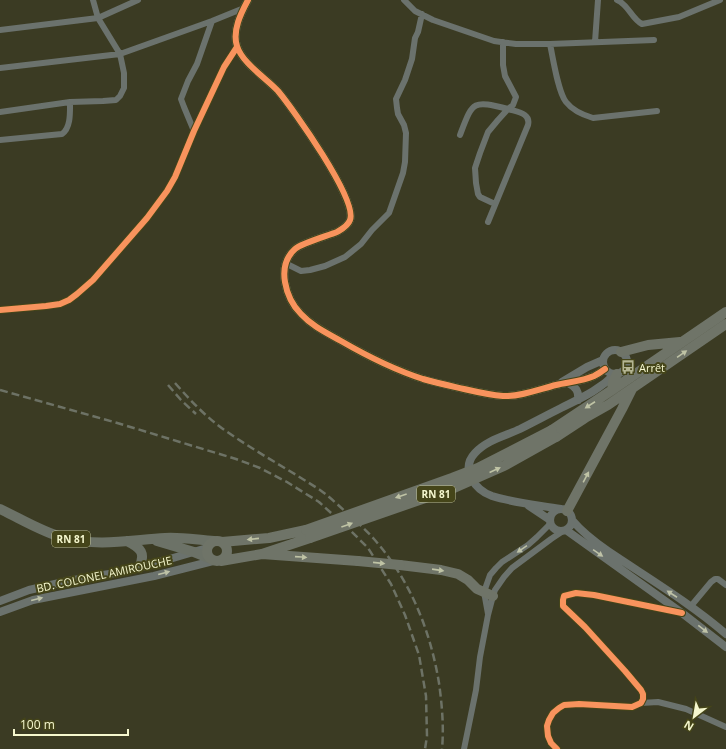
<svg xmlns="http://www.w3.org/2000/svg" width="726" height="749" font-family="'Open Sans',sans-serif">
  <style>
    .lines { fill: none; stroke-linecap: round; stroke-linejoin: round }
    .minor { stroke: #6b726d; stroke-width: 6 }
    .tertiary { stroke: #6b726d; stroke-width: 8 }
    .primary { stroke: #6c7267; stroke-width: 10 }
    .trunk { stroke: #6f7468; stroke-width: 10 }
    .rail { stroke: #6d7265; stroke-width: 2.5; stroke-dasharray: 8 4; stroke-linecap: butt }
    .trunk-bridge { stroke: #6f7468; stroke-width: 10 }
    .cycleway-casing { stroke: #454519; stroke-width: 8 }
    .cycleway { stroke: #f8935d; stroke-width: 6 }
    .oneway { fill: #bfc3a5 }
    .oneway2 { fill: #bec2a7 }
    .labels { text-anchor: middle; dominant-baseline: central; stroke-width: 4; stroke-linejoin: round; paint-order: stroke }
    .shield { fill: #454519; stroke: #c0c298; stroke-width: 1 }
    .shield-label { font-size: 10px; font-weight: bold; fill: #f5f7ce }
    .poi-label { font-size: 11px; fill: #f5f7ce; stroke: #454519; text-anchor: start }
    .street-label { font-size: 11px; fill: #f5f7ce; stroke: #454519 }
  </style>
  <rect width="100%" height="100%" fill="#3b3b23"/>
  <g class="lines">
    <!-- minor -->
    <path class="minor" d="M404,0l11,11 18,9 61,21 22,3h34l104,-4
      M617,0c12,5 14,18 25,24l37,-7 41,-17
      M0,30l98,-12 40,-18
      M595,42l3,-42
      M550,44c3,14 8,48 16,58 7,9 17,13 27,16l64,-7
      M0,68l120,-14 92,-33 32,-13
      M0,112l70,-10 33,-1 13,-1 4,-4 4,-8v-15l-4,-19 -22,-36 -5,-18
      M194,131l-10,-24 -3,-8 7,-18 9,-17 15,-43
      M460,135c13,-34 12,-35 48,-26l5,-4 3,-8 -11,-21 -2,-11v-23
      M0,140l62,-6c9,-6 8,-22 8,-32
      M488,222l40,-97c3,-12 -11,-13 -20,-16l-10,11 -10,12 -8,21 -5,15 1,15 2,11 2,3 15,7
      M285,263l16,8 9,-1 15,-4 20,-9 16,-13 11,-14 17,-17 14,-40 2,-11 1,-29 -2,-8 -6,-11 -1,-6 -1,-9 9,-19 7,-21 3,-21 3,-6 4,-18
      M0,310l46,-4 14,-2 9,-4 8,-6 16,-14 54,-62 20,-27 8,-14 19,-46 30,-64 13,-20
      M691,606l20,-24 4,-3h3l8,6
      M488,614l-4,-22 6,-17 6,-7 6,-6 26,-17 9,-8 14,-14
      M641,703l17,-1 28,7 40,18
      M464,749l12,-59 4,-33 8,-42 5,-19 2,-6 9,-13 8,-9 39,-29 12,-8
      M557,749l-6,-6 -3,-7 -1,-10 2,-6 4,-7 6,-5 5,-3 15,-1 53,3 9,-4 2,-4v-5l-2,-4 -16,-19 -40,-44 -22,-21v-6l1,-4 12,-3 18,2 84,17"/>
    <!-- tertiary -->
    <path class="tertiary" d="M248,0c-7,13 -16,31 -11,46 5,17 29,32 41,45 15,18 80,109 72,129 -2,6 -8,9 -13,12 -10,4 -35,11 -42,17 -10,9 -12,21 -10,33 2,12 8,24 16,32 11,12 26,19 40,27 26,15 54,29 82,38 14,4 28,7 41,10 13,3 26,6 39,7 17,1 37,-7 53,-11 13,-3 27,-4 38,-9 4,-2 7,-4 11,-7
      M603 362a12 12 0 1 1 24 0a12 12 0 1 1-24 0Z
      M562,382l25,-15 16,-7
      M568,383c8,4 11,8 10,17
      M529,506l21,14
      M561,509c-23,-4 -47,-6 -69,-13 -17,-6 -32,-27 -17,-43 12,-13 30,-17 45,-24 14,-7 27,-14 41,-21 20,-10 37,-17 54,-34
      M550 520a11 11 0 1 1 22 0a11 11 0 1 1-22 0Z
      M572,520c10,12 23,22 36,31 40,27 82,52 118,83
      M566,530l116,83 44,34
      M0,601l29,-11 39,-9 47,-8 24,-5 68,-20
      M0,612l33,-12 121,-24 59,-15"/>
    <!-- primary -->
    <path class="primary" d="M0,509c21,10 42,23 64,29 34,9 67,2 101,0 16,-1 33,2 49,3
      M127,541c14,7 19,12 12,27
      M157,541l37,11 15,6"/>
    <!-- trunk -->
    <path class="trunk" d="M621,352l27,-7 32,-3
      M612,390l1,-8 4,-8
      M552,430l60,-40 114,-78
      M556,437l29,-19 23,-13 118,-81
      M567,511l55,-102 10,-20
      M207 551a10 10 0 1 1 20 0a10 10 0 1 1-20 0Z
      M222,542l47,-4 37,-8
      M262,554l96,7
      M221,561l41,-7 48,-16
      M400,565l41,5 17,4 10,6 9,9 16,7"/>
    <!-- rail -->
    <path class="rail" d="M175,383c15,17 30,33 48,46 31,22 65,40 97,61 10,7 19,16 28,24 9,8 18,16 26,25 36,41 56,90 65,144 3,22 5,44 3,66
      M168,385l13,15 15,14
      M0,390l114,32 122,37 24,9 27,14 32,20 32,29 17,17 23,36 14,31 14,40 7,41 1,40 -2,13"/>
    <!-- trunk-bridge -->
    <path class="trunk-bridge" d="M306,530l146,-52 26,-10 74,-38
      M310,538l144,-50 50,-22 52,-29
      M358,561l42,4"/>
    <defs>
      <path id="cycleway" d="M248,0c-7,13 -16,31 -11,46 5,17 29,32 41,45 15,18 80,109 72,129 -2,6 -8,9 -13,12 -10,4 -35,11 -42,17 -10,9 -12,21 -10,33 2,12 8,24 16,32 11,12 26,19 40,27 26,15 54,29 82,38 14,4 28,7 41,10 13,3 26,6 39,7 17,1 37,-7 53,-11 13,-3 27,-4 38,-9 4,-2 7,-4 11,-7
        M0,310l46,-4 14,-2 9,-4 8,-6 16,-14 54,-62 20,-27 8,-14 19,-46 30,-64 13,-20
        M557,749l-6,-6 -3,-7 -1,-10 2,-6 4,-7 6,-5 5,-3 15,-1 53,3 9,-4 2,-4v-5l-2,-4 -16,-19 -40,-44 -22,-21v-6l1,-4 12,-3 18,2 88,18"/>
    </defs>
    <!-- cycleway casing -->
    <use href="#cycleway" class="cycleway-casing"/>
    <!-- cycleway -->
    <use href="#cycleway" class="cycleway"/>
  </g>
  <!-- one-way arrows -->
  <defs><path id="oneway-solid" d="M-6-.8H1V-3.2L6.5 0L1 3.2V.8H-6Z"/></defs>
  <g class="oneway">
    <use href="#oneway-solid" transform="translate(682 354) rotate(-35)"/>
    <use href="#oneway-solid" transform="translate(590 405) rotate(147)"/>
    <use href="#oneway-solid" transform="translate(495 470) rotate(-25)"/>
    <use href="#oneway-solid" transform="translate(586 477) rotate(-62)"/>
    <use href="#oneway-solid" transform="translate(401 496) rotate(161)"/>
    <use href="#oneway-solid" transform="translate(347 525) rotate(-20)"/>
    <use href="#oneway-solid" transform="translate(253 539) rotate(174)"/>
    <use href="#oneway-solid" transform="translate(301 557) rotate(4)"/>
    <use href="#oneway-solid" transform="translate(379 563) rotate(6)"/>
    <use href="#oneway-solid" transform="translate(438 570) rotate(8)"/>
  </g>
  <g class="oneway2">
    <use href="#oneway-solid" transform="translate(522 549) rotate(146)"/>
    <use href="#oneway-solid" transform="translate(598 553) rotate(35)"/>
    <use href="#oneway-solid" transform="translate(164 573) rotate(-15)"/>
    <use href="#oneway-solid" transform="translate(672 594) rotate(-147)"/>
    <use href="#oneway-solid" transform="translate(37 599) rotate(-14)"/>
    <use href="#oneway-solid" transform="translate(703 629) rotate(38)"/>
  </g>
  <!-- icons -->
  <defs>
    <symbol id="bus-bare" viewBox="-9 -9 18 18"><path d="M-5-6H5V4H4V6H2V4H-2V6H-4V4H-5ZM-3.5-4V0h7V-4ZM-3.5 1.2v1.5H-2V1.2ZM2 1.2v1.5H3.5V1.2Z" fill="#b4b592" stroke="#454519" stroke-width="2.5" paint-order="stroke"/></symbol>
  </defs>
  <g fill-rule="evenodd">
    <use href="#bus-bare" x="618" y="357" width="20" height="20"/>
  </g>
  <g class="labels">
    <!-- shield labels -->
    <g class="shield">
      <rect x="417" y="486" width="38" height="16" rx="3"/>
      <rect x="52" y="531" width="38" height="16" rx="3"/>
    </g>
    <g class="shield-label">
      <text x="436" y="494">RN 81</text>
      <text x="71" y="539">RN 81</text>
    </g>
    <!-- poi labels -->
    <g class="poi-label">
      <text x="639" y="367">Arrêt</text>
    </g>
    <!-- street labels -->
    <g class="street-label">
      <text transform="translate(104 574) rotate(-12)">BD. COLONEL AMIROUCHE</text>
    </g>
  </g>
  <!-- north arrow -->
  <g transform="translate(694 717) rotate(211)" stroke="#454519" stroke-width="3" paint-order="stroke">
  <path d="M0-3L7 15L0 10L-7 15Z" fill="#f5f7ce"/>
  <text y="-6" font-size="11" font-weight="bold" text-anchor="middle" fill="#f5f7ce">N</text>
  </g>
  <!-- scale -->
  <path d="M14 729v6h114v-6" fill="none" stroke="#f5f7ce" stroke-width="2"/>
  <text x="20" y="729" font-size="12" fill="#f5f7ce" stroke="#454519" stroke-width="3" paint-order="stroke">100 m</text>
</svg>
